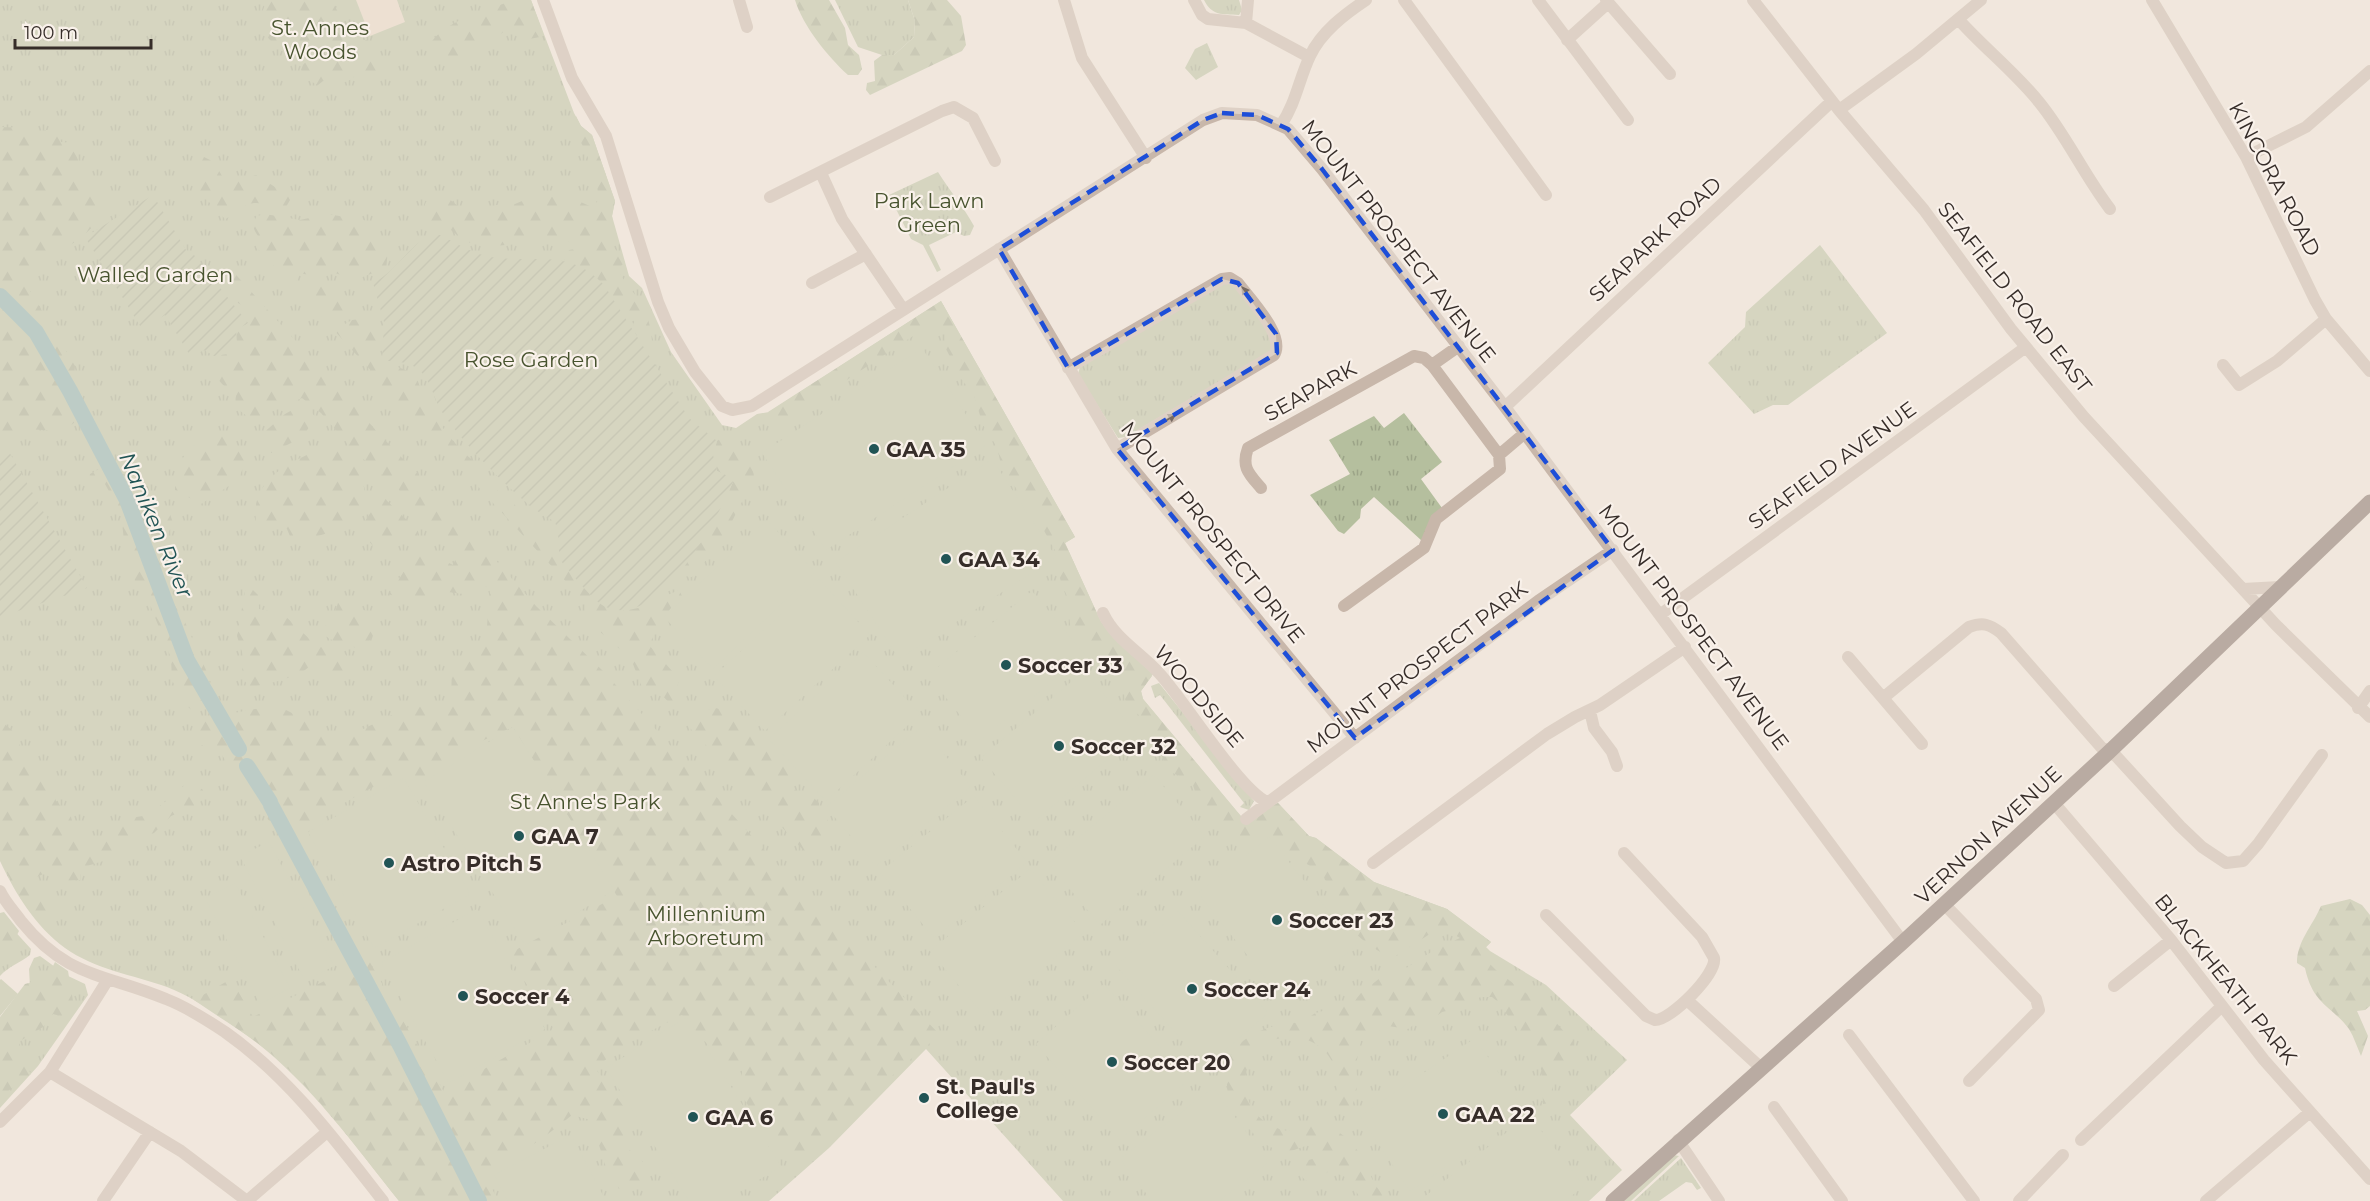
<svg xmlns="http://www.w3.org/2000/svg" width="2370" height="1201" font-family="Montserrat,sans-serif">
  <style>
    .grass { fill: url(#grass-tufts) }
    .forest { fill: url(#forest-firs) }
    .garden { fill: url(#garden-furrows) }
    .pitch { fill: #b5bf9e }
    .plaza { fill: #e8d7c5 }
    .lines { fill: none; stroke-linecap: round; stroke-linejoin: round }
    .river { stroke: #7eacac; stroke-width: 16 }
    .minor { stroke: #c8b7aa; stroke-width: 12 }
    .major { stroke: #77635b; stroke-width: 15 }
    .oneway { fill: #786b63 }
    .marked { fill: none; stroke: #1d4ed8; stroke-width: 4.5; stroke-dasharray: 12 8; stroke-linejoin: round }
    .poi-dot { fill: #215455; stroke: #f9f1ea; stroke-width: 2 }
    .labels { text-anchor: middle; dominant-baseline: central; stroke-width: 4.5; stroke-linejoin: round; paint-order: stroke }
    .park-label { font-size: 21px; fill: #47532e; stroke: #f9f1ea }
    .street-label { font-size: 21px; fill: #362d29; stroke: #f9f1ea }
    .poi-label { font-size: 21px; font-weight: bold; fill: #362d29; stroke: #f9f1ea; text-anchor: start }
    .water-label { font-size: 22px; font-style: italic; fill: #215455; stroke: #f9f1ea }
  </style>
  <defs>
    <pattern id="grass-tufts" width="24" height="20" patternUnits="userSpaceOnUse" patternTransform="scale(1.5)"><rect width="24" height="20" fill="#b5bf9e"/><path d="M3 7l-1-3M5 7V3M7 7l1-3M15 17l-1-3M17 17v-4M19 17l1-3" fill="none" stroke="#9ca488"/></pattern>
    <pattern id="forest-firs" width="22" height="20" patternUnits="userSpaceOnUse" patternTransform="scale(1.5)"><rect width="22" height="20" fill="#b5bf9e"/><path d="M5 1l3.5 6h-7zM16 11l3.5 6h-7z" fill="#9ca488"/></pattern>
    <pattern id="garden-furrows" width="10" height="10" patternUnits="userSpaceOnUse" patternTransform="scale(1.5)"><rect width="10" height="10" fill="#b5bf9e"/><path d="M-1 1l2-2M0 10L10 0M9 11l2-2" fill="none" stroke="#9ca488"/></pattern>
  </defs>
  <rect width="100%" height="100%" fill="#f1e7dd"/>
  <!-- grass -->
  <path class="grass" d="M0,0h531l43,113 7,13 11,9 23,66 -3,15 17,60 13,12 29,64 51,73 14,3 21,-14 12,-2 172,-111 134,236 -10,6 36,79 51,54 -11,15 2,8 103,123 32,-19 31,33 7,2 58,44 73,27 44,33 -5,5 4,4 56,34 81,75 -57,55 52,55 -33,31h-526l-137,-152 -97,99 -60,53h-370c-48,-60 -94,-125 -158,-170 -23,-16 -48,-34 -74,-44 -34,-12 -73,-18 -102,-39 -30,-22 -50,-55 -65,-87z
    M835,0h73l7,21 -1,16 -20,18h-12l-24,-8z
    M1204,0h35l3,10 -3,5c-17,-1 -27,1 -35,-15z
    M1207,43l11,24 -22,13 -11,-12 10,-19z
    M938,172c12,19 25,34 36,54l-4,9 -6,1 -8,-4 -27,13 12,25 -4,2 -14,-27 -12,-6 -22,-44z
    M1820,245l67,88 -99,72h-15l-19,9 -46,-51 37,-36 1,-15z
    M1225,282l7,1 42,52v14l-148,88 -8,1 -40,-64 2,-7z
    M1404,413l38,49 -21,17 21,29 -20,33 -48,-44 -13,12 -1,9 -16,16 -6,-3 -28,-36 40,-21 -21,-34 45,-24 10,12z
    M1159,683l95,118 -5,9 -9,-3 4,-4 -84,-108 -5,3 -4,-12z
    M0,915l31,34 -1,6c-10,8 -21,11 -30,21z
    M40,956l26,19 19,9 3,11 -50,71 -38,42v-86l30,-36 -1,-17 5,-11z
    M1673,1155l6,1 -48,45h-7z
    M1681,1158l20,30 -4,2 -5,-7 -6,-1 -27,19h-25z"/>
  <!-- forest -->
  <path class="forest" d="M265,0h68c0,6 20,39 25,40 3,1 6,-1 9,0l-1,13 3,4h8l8,11 -1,4 -14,7 -15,-3c-11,10 -19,7 -32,5l-5,4 -10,-5 -7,-10 2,-5c-17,-14 -42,-23 -42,-47 0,-6 5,-11 4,-18z
    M516,0h15l12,33 -3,4 -11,2 -14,-9 -8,-1c-22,17 -37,32 -67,30l-9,-7 -1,-7c11,-23 62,-38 86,-45z
    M795,0h34l16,28 3,17 11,10 3,14 -4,6h-10c-20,-18 -45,-49 -53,-75z
    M908,0h39l14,16 5,29 -4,6 -92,44 -4,-5 1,-7 8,-2 -1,-20 8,-6h12l20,-18 1,-16z
    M576,116l5,10 11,9 23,66 -3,15 2,16 -5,9 16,21 -8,8c17,25 34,39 35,73l-16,-8 -3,-11 3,-4 -14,-3 -60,-51 7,-16 7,-1c-12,-17 -18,-4 -36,-5l-5,-8c-16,11 -46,11 -64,7 -8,-2 -14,-8 -20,-13 -12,-8 -22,-4 -28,-21l3,-7c21,-15 24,2 39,8 9,3 34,-4 42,-10l8,4 14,-6 20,-2 25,3 20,9c14,-17 -13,-66 -23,-85z
    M0,127l26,1 7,7 13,-5h11l4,12 13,1c3,13 6,28 12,40 4,8 16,10 18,21 3,25 -64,60 -83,72l54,90 -1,10 9,35c-16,30 -40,15 -65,19 -6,1 -11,6 -18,7z
    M204,157l10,5 8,14 22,3 12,-4 19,12 12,2 3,11 -4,7c-13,4 -20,-5 -32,-4 -11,1 -19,12 -29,16l-34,-36z
    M265,214l35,6 27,-6 37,6 18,19 6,12 -2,17 -31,12 -31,-11 -13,6 -14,-2v7l-6,4 -35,-37 5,-7c-6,-8 -11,-14 -4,-24z
    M228,266l154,171 66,69 88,100 69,67 178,198 157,164 -41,34 -88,89 -39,-16 -32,-49 3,-31 -21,-1 -40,-46 -55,28 -32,25 35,47 -8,28 22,20 -4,22 -21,4 -13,-22 -15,-47 -19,-5c-27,23 -58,41 -85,63l11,23h-99c-37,-46 -72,-96 -116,-137 -27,-25 -59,-43 -89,-64l37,-21 22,38 115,-58 76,133 110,-63 -46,-75 109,-58 -104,-169 -29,13 -71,44 -13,-12 -119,66 -16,-23 4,-26 -24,1 -27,-41 -17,-4 -7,-15 9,-11 73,-14 24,12 24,19 33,-4 49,-24 45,-5 1,-39 15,-13c10,0 14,-3 19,-12l4,-51 -11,-3 -16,9 -22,-3 -23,17 -29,-14 28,-43 14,3 22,11 6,-14 -35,-31 -14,-21 -56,-48 -33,-38 -19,-15 -49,22c-12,-8 -21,-12 -16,-28 -16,-4 -21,-15 -27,-29l4,-7h7l15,-26 12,-7 -2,-15 -11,-7 -24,-31z
    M325,286l16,5 8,8 -11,21 7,4 7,-4 18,-2 7,6 1,18 -5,7c7,26 25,11 39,26 11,12 14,28 23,41 10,16 25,35 40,46l2,9 -8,7 -51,-56 -33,-29 -10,-18 -65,-71 -17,-11 16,-6z
    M941,301l134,236 -10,6 36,79 10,13 42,39 -12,17 2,8 100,120 -10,10 -12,3 -4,-4 2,-9c-13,-9 -24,-22 -27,-38l-22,-9c-9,-14 -12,-30 -20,-44 -15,-24 -30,-13 -25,-52 -15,-19 -47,-25 -54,-48 -3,-9 0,-20 -3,-29 -3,-10 -14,-26 -7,-38l-28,-50 -31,-42 -5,-22 -14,-22 -9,-29 -13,-18 -16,-31 1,-18 -14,-3 -10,4 -83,55c-18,6 -55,40 -65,38l-6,-11z
    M305,403l10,14 -12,20 -32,16 -10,-18 24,-21z
    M209,433l20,2 18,23 -9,22 -37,24 -26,-14c0,-31 12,-39 34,-57z
    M727,434l5,1c7,10 23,32 22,43l-32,63 -30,36 -8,-1 -4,-5 43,-66 10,-23 -3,-5 -13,-6 -4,-16 4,-14z
    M332,443c28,18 30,30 35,61 -22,28 -42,31 -75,37l-5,-12 -30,-3c-11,-50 39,-65 75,-83z
    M103,467l31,11 6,24 10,23 8,-11h12l3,9 -14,29 4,20 43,98 7,24 -12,14 -8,3 -10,-8 -11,-23 -1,-22 -20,-51 -14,-21 -11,-27 -5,-46 -16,-29 -16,-3 1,-7z
    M483,477l8,4 11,16 11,6 22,24 24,19 3,16 62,49 14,-3 41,-18 3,6c-17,17 -22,27 -33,49l31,35c-5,8 -3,14 3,22l-2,7 -5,1 -16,-17 -18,-6 -11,-28 -33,-29 -13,-17v-11l-105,-113 -5,-8z
    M382,496l35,34v9l-44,7 -10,-12 2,-13z
    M251,588l7,7 1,14 24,5 35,33 22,1 12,15 -9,13 -13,1 -20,-11c-11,11 -44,19 -60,21l-8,-9 1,-23 -6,-19 8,-45z
    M338,603l39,11 -1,17 -13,19 -29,-9 -14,-8 14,-18z
    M715,708c21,4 34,14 43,34l-1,9 8,-4 10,6 21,24 -3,12 20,8 6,6v6l-7,11 12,-4 4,4v10l-23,22 -116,-125v-9l12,-7z
    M0,720l15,13 5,13 29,34 7,21 15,16 5,18 11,12c26,-7 24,-21 40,-28 6,-2 13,-2 19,-4 7,-2 33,-25 41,-32l9,2 7,5v7l-5,8 -27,11 -17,17 -11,4 -30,21 -26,8 -7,8v6l-17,1 -13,-10 -18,8 -2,7 10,4v5l9,5 4,8 -7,9 -11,2 -1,-15 -13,-5 -21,-39z
    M1278,803l31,33 7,2 58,44 73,27 44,33 -5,5 -8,-1 5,11 14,14 41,31 36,41 -21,41 -4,19 -6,1 -1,-31 -5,-18 -40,-54 -5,-4h-12l-8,8 -30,7 -8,6h-11l-15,11 -20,-3 -27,15 -6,28c5,10 1,27 -3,37l-11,6 -3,-5 -5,-1c24,-72 -68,-93 -86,-37 -9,29 13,61 44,62 10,0 21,-8 31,-6 8,2 18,7 24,13 15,12 20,30 29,46 3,6 10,12 15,17h-27l-18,-24 -15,-7 -18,15 -9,-7 -6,-15 23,-6 1,-14c-15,-1 -27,12 -43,7 -18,-5 -30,-22 -39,-36 -30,-49 -6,-79 46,-91 6,-1 13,1 18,-1 4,-1 7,-6 11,-8 3,-2 35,-10 38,-10l9,-11 19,-15 20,-6 36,-23 24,-11 -16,-9 -8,1 -42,27c-13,-1 -48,-27 -50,-40h-6l-7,-14v-10l5,-5 -11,-8 -2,-6 -45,-28 -8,-11 -4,-1 -8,8 -12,3 -6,-3c-4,-17 22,-36 38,-39z
    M2350,899l12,6 8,10v91l-5,4 -8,1 11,25 -7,20c-4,-9 -7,-19 -12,-27 -18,-24 -36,-24 -44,-61l-8,-5c0,-22 15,-36 24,-57z
    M4,912l15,19 -8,16 -11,4v-38z
    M55,962l13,9 6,36 -6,11 -15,-4 -10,13 -23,14v13l11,20 -31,23v-80l25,-33 22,-6z"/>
  <!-- garden -->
  <path class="garden" d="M153,195l33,55 8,5 54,68 -12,7 1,12 -9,12 -14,2 -10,-6 -13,7 -26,-42 -23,14 -57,-92z
    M432,234l8,1c16,8 33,19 51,22 44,7 78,-10 113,28l85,133 28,23 -4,14 4,16 13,6 3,5c-17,39 -73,148 -127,125 -11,-4 -33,-32 -42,-42 -9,-11 -2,-32 -10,-44 -30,-13 -94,-81 -112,-109 -9,-14 -11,-33 -25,-44 -12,-7 -22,-7 -35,-7l2,-39 -11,-39c23,-11 35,-37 59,-49z
    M8,450l79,138 -87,29v-165z"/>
  <!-- pitch -->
  <path class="pitch" d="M289,36l23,19 -9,10 -23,-19z
    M922,348l64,97 -160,105 -64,-97z
    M992,459l64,98 -157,102 -63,-97z
    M767,520l48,52 -102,97 -49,-52z
    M819,579l51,56 -105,96 -51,-55z
    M1032,591l53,64 -105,85 -52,-65z
    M863,652l57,62 -94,87 -57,-62z
    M1084,671l53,63 -102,87 -54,-63z
    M513,727l101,163 -89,55 -101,-163z
    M921,727l50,59 -95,80 -50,-59z
    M1154,775l51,61 -105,89 -52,-62z
    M404,778l66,116 -96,54 -66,-116z
    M974,796l53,66 -93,76 -54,-66z
    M1269,837l87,109 -71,57 -87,-110z
    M269,842l65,124 -29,15 -65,-125z
    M1030,869l54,64 -100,83 -54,-65z
    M235,883l55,105 -30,16 -55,-106z
    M477,909l68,120 -96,54 -68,-120z
    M1178,911l90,102 -62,54 -90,-101z
    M1,979l17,15 -18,22v-36z
    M1104,984l85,95 -69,61 -84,-96z
    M687,1017l94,149 -56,35h-36l-83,-133z
    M1475,1038l51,75 -116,78 -50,-75z
    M1213,1088l56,74 -50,39h-67l-32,-42z
    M1529,1115l55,71 -19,15h-146z
    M571,1135l35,66h-98l-14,-26z"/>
  <!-- plaza -->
  <path class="plaza" d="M356,0h41l8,22 -35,14z"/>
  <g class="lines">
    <!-- river -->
    <path class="river" d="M0,296l36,36 34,59 57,109 60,160 52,89
      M247,766l23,36
      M271,805l129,240 79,156"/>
    <!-- minor -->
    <path class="minor" d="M543,0l29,78 34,58 52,166 11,26 26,44 27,34 10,4 20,-4 33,-21 418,-265 19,-7 35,2 31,14 34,40 183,238 398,535
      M739,0l8,27
      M1064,0l18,58 64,100
      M1194,0l8,15 6,4 38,4 63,34
      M1404,0l142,195
      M1538,0l90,120
      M1606,0l64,74
      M1753,0l86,110 85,100 87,119 73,88 192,208 94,92
      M2152,0l94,157 69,143 11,19 44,52
      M1959,20c25,28 56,52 80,82 27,33 45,73 71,107
      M1246,23l2,-23
      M1567,40l41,-37
      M1839,110l77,-56 65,-54
      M1281,125c15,-22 18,-46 29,-69 11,-24 35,-42 56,-56
      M2246,157l60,-30 64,-56
      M821,173l21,46 61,90
      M770,197l172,-86 12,-4 19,11 22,43
      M999,249l118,200 238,289
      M812,283l54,-29
      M1432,365l27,-19
      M2223,365l16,20 38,-24 49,-42
      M1068,368l154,-89 8,-1 8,5c12,16 48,53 36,72l-157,94
      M1505,407l327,-306
      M1499,455l20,-17
      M1261,488c-12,-14 -20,-21 -13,-40l166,-92 10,2 8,7 67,90 1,14 -64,50 -12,29 -80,58
      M2243,589l37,-2
      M1103,613c12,26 37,39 56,60 26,28 79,115 108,129
      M1661,614l365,-267
      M1848,657l74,87
      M1883,698l86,-71c14,-5 20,-3 32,6l100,114 15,9 64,70 22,21 24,16 17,-2 15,-17 64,-89
      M2358,708l12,-17
      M1590,711l4,17 18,24 5,14
      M2054,803l117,137 93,120 106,119
      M1246,819l292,-218 75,-51
      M1373,863l174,-129 28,-17 25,-12 85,-58
      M0,891c5,11 14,20 21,30 47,58 83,52 145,78 21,8 41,21 59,33 64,45 111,109 158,169
      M1944,904l92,95 3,11 -70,71
      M1546,915l100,101 9,4c16,0 62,-46 59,-62l-12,-21 -78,-84
      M2114,986l57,-46
      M1687,1000l73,67
      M1849,1035l125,166
      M50,1072l131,79 66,50
      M1774,1107l68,94
      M0,1122l50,-50 57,-91
      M1678,1140l41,61
      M2081,1140l141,-134
      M103,1201l47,-69
      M247,1201l80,-69
      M2019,1201l44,-46
      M2206,1201l104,-89"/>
    <!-- major -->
    <path class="major" d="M1613,1201l290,-259 206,-190 261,-250"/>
  </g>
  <!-- one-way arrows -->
  <defs><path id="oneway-solid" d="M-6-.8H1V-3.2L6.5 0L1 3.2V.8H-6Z" transform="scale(1.5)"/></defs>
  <g class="oneway">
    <use href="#oneway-solid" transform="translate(1247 294) rotate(-126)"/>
    <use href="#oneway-solid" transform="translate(1168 419) rotate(-31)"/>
  </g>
  <!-- marked area -->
  <path d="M0 0H2370V1201H0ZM1222,113l35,2 31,14 34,40 291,381 -258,188 -238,-289 160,-96 -1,-19 -38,-51 -16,-4 -154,89 -69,-119 204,-129z" fill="#f1e7dd" fill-opacity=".55" fill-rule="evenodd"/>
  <path class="marked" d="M1222,113l35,2 31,14 34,40 291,381 -258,188 -238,-289 160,-96 -1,-19 -38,-51 -16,-4 -154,89 -69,-119 204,-129z"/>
  <!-- markers -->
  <g class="poi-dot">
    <circle cx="874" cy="449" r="6"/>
    <circle cx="946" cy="559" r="6"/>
    <circle cx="1006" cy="665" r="6"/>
    <circle cx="1059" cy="746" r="6"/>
    <circle cx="519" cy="836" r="6"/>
    <circle cx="389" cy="863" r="6"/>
    <circle cx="1277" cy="920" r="6"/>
    <circle cx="1192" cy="989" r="6"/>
    <circle cx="463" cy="996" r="6"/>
    <circle cx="1112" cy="1062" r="6"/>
    <circle cx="924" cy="1098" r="6"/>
    <circle cx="1443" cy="1114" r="6"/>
    <circle cx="693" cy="1117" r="6"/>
  </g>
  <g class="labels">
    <!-- park labels -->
    <g class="park-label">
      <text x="320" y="27">St. Annes<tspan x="320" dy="24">Woods</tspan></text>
      <text x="929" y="200">Park Lawn<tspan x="929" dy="24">Green</tspan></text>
      <text x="155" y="274">Walled Garden</text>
      <text x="531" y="359">Rose Garden</text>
      <text x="585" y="801">St Anne's Park</text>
      <text x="706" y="913">Millennium<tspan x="706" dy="24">Arboretum</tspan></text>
    </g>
    <!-- street labels -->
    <g class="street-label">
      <text transform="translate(2275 179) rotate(62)">KINCORA ROAD</text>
      <text transform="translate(1655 239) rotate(-43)">SEAPARK ROAD</text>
      <text transform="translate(1399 241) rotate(52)">MOUNT PROSPECT AVENUE</text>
      <text transform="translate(2015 297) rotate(52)">SEAFIELD ROAD EAST</text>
      <text transform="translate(1310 391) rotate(-29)">SEAPARK</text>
      <text transform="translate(1832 465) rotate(-36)">SEAFIELD AVENUE</text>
      <text transform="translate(1213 532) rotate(51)">MOUNT PROSPECT DRIVE</text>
      <text transform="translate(1694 627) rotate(53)">MOUNT PROSPECT AVENUE</text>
      <text transform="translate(1417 667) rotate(-37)">MOUNT PROSPECT PARK</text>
      <text transform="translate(1199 696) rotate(50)">WOODSIDE</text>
      <text transform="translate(1988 835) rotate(-43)">VERNON AVENUE</text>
      <text transform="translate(2226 979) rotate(51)">BLACKHEATH PARK</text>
    </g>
    <!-- poi labels -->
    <g class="poi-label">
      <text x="886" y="449">GAA 35</text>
      <text x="958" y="559">GAA 34</text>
      <text x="1018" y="665">Soccer 33</text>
      <text x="1071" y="746">Soccer 32</text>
      <text x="531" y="836">GAA 7</text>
      <text x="401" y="863">Astro Pitch 5</text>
      <text x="1289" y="920">Soccer 23</text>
      <text x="1204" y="989">Soccer 24</text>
      <text x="475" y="996">Soccer 4</text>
      <text x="1124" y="1062">Soccer 20</text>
      <text x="936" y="1086">St. Paul's<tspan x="936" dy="24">College</tspan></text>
      <text x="1455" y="1114">GAA 22</text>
      <text x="705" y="1117">GAA 6</text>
    </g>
    <!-- water labels -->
    <g class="water-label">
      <text transform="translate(156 525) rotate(67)">Naniken River</text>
    </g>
  </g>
  <!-- scale -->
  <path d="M15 39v9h136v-9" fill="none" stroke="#362d29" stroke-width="3"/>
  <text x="24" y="39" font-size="18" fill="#362d29" stroke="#f9f1ea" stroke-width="4.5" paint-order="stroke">100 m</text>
</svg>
